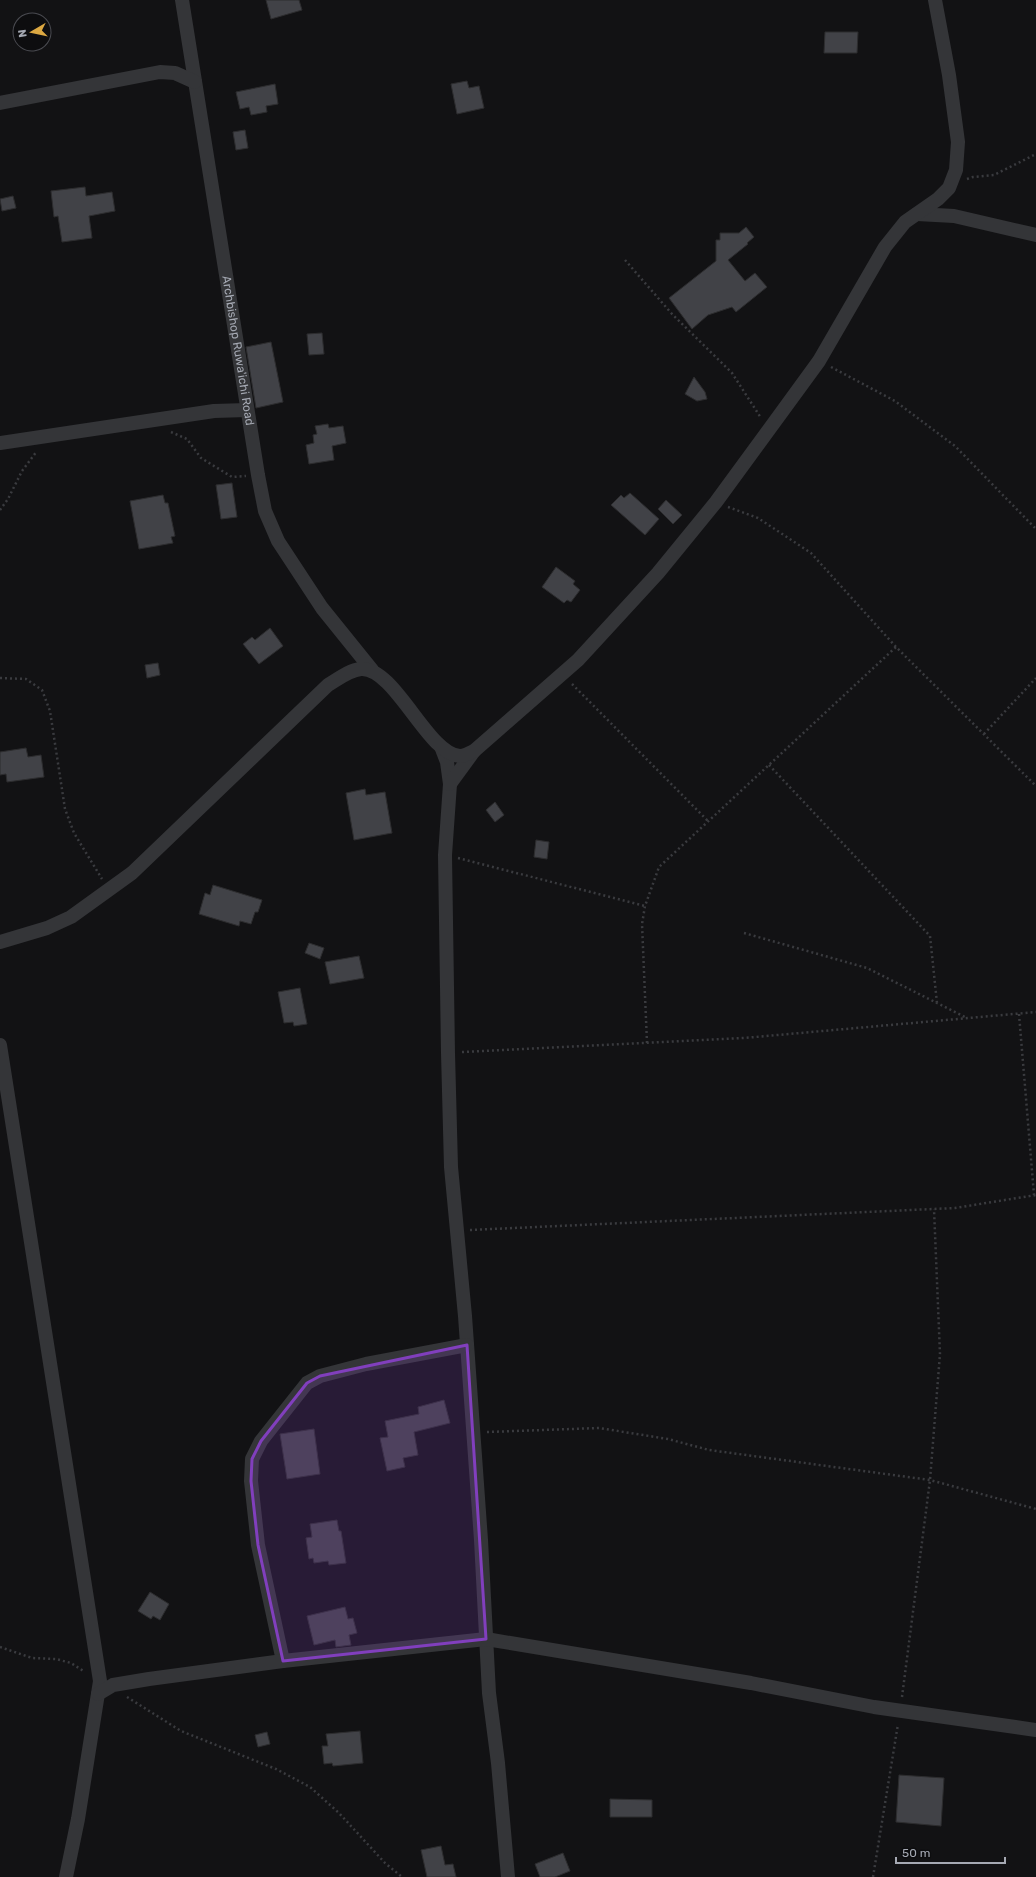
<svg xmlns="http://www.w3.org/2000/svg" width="1036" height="1877" font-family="Rubik,sans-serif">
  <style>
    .building { fill: #414247; stroke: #2d2d2f }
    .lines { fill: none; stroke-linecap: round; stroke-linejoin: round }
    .path { stroke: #3a3b3f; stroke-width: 2.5; stroke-dasharray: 2 3; stroke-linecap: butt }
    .minor { stroke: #343538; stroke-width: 14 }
    .marked { fill: #813fbd; fill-opacity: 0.2; stroke: #813fbd; stroke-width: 3; stroke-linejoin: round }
    .labels { text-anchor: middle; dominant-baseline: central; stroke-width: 3; stroke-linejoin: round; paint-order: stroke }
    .street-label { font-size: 12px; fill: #a5a9b3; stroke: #0d0d0f }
  </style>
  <rect width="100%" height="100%" fill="#121214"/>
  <!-- building -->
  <path class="building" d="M266,0h33l3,10 -31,9z
    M825,32h33l-1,21h-33z
    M467,81l2,7 10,-2 5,22 -27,6 -6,-30z
    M275,84l3,20 -12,2 1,6 -16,3 -2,-8 -9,2 -4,-17z
    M245,130l3,18 -12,2 -3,-18z
    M85,187l1,9 26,-4 3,19 -26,5 3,22 -30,4 -4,-26 -4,1 -3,-26z
    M13,196l3,12 -14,3 -2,-12z
    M746,227l8,10 -7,6 1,1 -20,16 17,21 10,-8 12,14 -31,25 -4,-5 -24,8 -16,14 -23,-31 47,-37v-21h4v-7h19z
    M322,333l2,21 -15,1 -2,-21z
    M271,342l12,60 -27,6 -10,-61z
    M694,377l11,15 2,7 -10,2 -12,-7z
    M328,424l1,4 14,-2 3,17 -14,3 2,14 -25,4 -3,-19 8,-2 -1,-8 4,-1 -2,-8z
    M232,483l5,34 -16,2 -5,-34z
    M630,493l29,26 -14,16 -34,-30 10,-10 3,3z
    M163,495l2,8h3l7,33 -4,1 2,6 -34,6 -9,-48z
    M666,500l16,15 -9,9 -15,-15z
    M556,567l19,14 -2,3 7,6 -9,12 -4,-2 -3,3 -22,-16z
    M270,628l13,18 -24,18 -16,-20 9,-7 3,3z
    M158,663l2,12 -13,3 -2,-13z
    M26,748l2,9 13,-2 3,22 -37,5 -1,-8 -6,1v-23z
    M365,789l1,6 19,-3 7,41 -38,7 -8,-47z
    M495,802l9,13 -9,7 -9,-12z
    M536,840l13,2 -2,17 -13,-2z
    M213,885l49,15 -4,12h-3l-4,12 -11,-3 -1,5 -40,-12 6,-21 5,2z
    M309,943l15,5 -4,11 -15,-6z
    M359,956l5,22 -34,6 -5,-22z
    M300,988l7,36 -13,2 -1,-4 -9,1 -6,-31z
    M444,1400l6,23 -36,9 4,23 -15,3 2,9 -18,4 -7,-33 8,-1 -3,-16 34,-7 -1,-7z
    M314,1429l6,45 -33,5 -7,-45z
    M337,1520l2,11h2l5,32 -17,2 -1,-4 -14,2 -1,-5 -4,1 -3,-21 6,-1 -2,-13z
    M150,1592l19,12 -9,16 -7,-4 -2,3 -13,-8z
    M345,1607l3,12 5,-1 4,15 -8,2 2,10 -15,2 -1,-7 -21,5 -7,-29z
    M360,1731l3,32 -30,3 -1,-3 -8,1 -2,-18h6l-2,-12z
    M267,1732l3,12 -12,3 -3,-12z
    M899,1775l45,3 -3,48 -45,-4z
    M610,1799l42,1v17h-42z
    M441,1846l4,19 8,-1 3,13h-29l-6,-27z
    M563,1853l7,18 -15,6h-15l-5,-13z"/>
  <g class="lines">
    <!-- path -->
    <path class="path" d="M967,179l6,-2 21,-2 42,-21
      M625,260l47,54 60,59 29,45
      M831,367l64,34 60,45 81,83
      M171,432l16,7 14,19 31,19 14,-1
      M728,507l30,11 53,35 85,94 140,139
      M0,510l8,-11 14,-28 15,-20
      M0,678l26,1 16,11 8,21 15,98 9,24 28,46
      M572,684l136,137
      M984,734l52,-56
      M769,765l161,171 7,67
      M458,858l187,48
      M744,933l123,35 100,50
      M1019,1014l15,181
      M647,1043l-5,-119 3,-18 14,-39 237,-220
      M462,1052l282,-14 292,-26
      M470,1230l485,-22 81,-13
      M487,1432l112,-4 69,11 41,11 221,30 106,29
      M0,1647l32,11 24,1 15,4 14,9
      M127,1697l54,34 95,38 34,18 29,26 46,50 17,14
      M902,1697l28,-217 10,-126 -6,-145
      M873,1877l25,-153"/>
    <!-- minor -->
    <g class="minor">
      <path id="s1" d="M182,0l76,475 7,36 13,30 44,67 50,62"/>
      <path d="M0,103l160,-31 15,1 20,9"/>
      <path d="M917,214l37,2 82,19"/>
      <path d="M0,443l214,-32 33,-1"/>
      <path d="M442,749l5,13 3,22 -5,71 3,198 3,114 14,149 16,224 8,153 9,70 10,114"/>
      <path d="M450,784l24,-33"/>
      <path d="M0,942l47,-14 24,-11 61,-44 196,-188c10,-6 21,-15 33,-16 34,-2 67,86 99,87 4,0 10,-3 14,-5l104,-91 80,-87 58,-71 103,-141 66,-114 20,-25 33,-23 11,-11 7,-18 2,-28 -9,-67 -14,-75"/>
      <path d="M0,1045l100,636 -22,138 -12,58"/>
      <path d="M283,1661l-25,-116 -7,-64 1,-22 9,-18 46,-58 13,-7 46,-12 101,-19"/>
      <path d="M98,1694l15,-9 36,-6 134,-18 203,-22 265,44 123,24 162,23"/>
    </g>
  </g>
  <!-- marked area -->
  <path class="marked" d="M467,1345l19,294 -203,22 -25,-116 -7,-64 1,-22 9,-18 46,-58 13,-7z"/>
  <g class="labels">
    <!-- street labels -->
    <g class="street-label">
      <text stroke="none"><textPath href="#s1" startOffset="355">Archbishop Ruwa'ichi Road</textPath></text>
    </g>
  </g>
  <!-- north arrow -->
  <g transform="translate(32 32) rotate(261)"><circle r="19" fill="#0d0d0f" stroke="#4a4b51"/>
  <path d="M0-3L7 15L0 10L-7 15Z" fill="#dca842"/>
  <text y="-6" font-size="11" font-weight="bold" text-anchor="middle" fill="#a5a9b3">N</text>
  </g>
  <!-- scale -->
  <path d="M896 1857v6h109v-6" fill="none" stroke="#a5a9b3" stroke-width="2"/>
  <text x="902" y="1857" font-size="12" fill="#a5a9b3" stroke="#0d0d0f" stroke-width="3" paint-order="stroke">50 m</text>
</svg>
